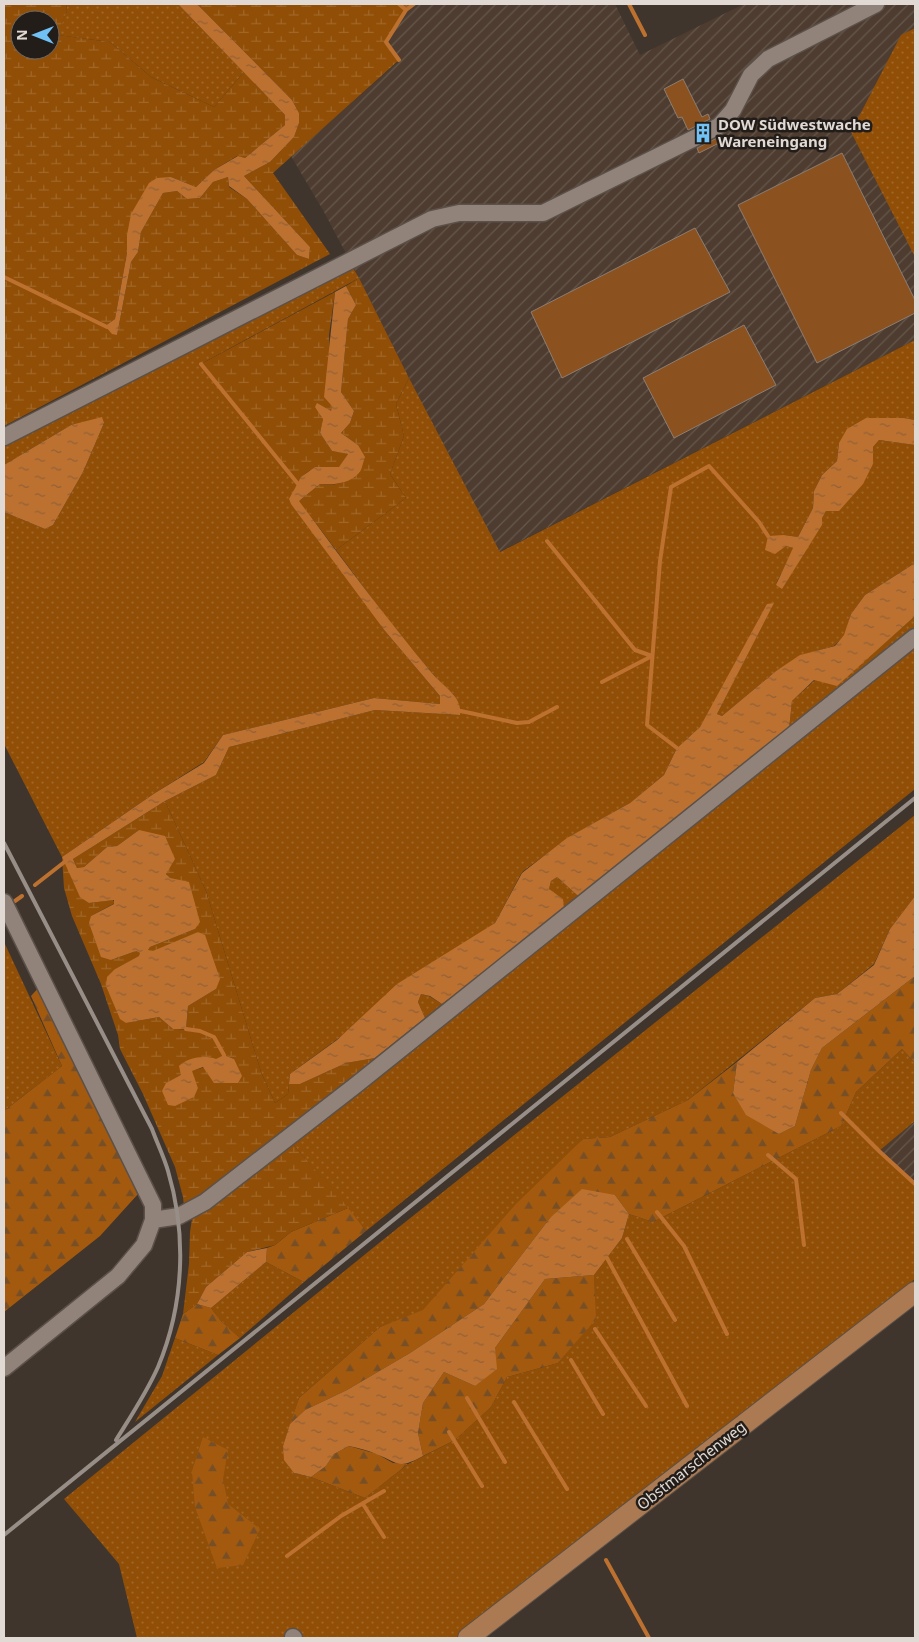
<svg xmlns="http://www.w3.org/2000/svg" width="919" height="1642" font-family="'Noto Sans',sans-serif">
  <style>
    .industrial { fill: url(#industrial-furrows) }
    .grass { fill: url(#grass-dots) }
    .forest { fill: url(#forest-firs) }
    .wetland { fill: url(#wetland-marsh); fill-rule: evenodd }
    .water { fill: url(#water-ripples) }
    .lines { fill: none; stroke-linecap: round; stroke-linejoin: round }
    .stream { stroke: #bc7130; stroke-width: 4 }
    .building { fill: #8b5220; stroke: #8c7e75 }
    .minor-casing { stroke: #5b514a; stroke-width: 19 }
    .major-casing { stroke: #5b514a; stroke-width: 22 }
    .minor { stroke: #91837a; stroke-width: 16 }
    .major { stroke: #ab7a52; stroke-width: 20 }
    .rail { stroke: #978e87; stroke-width: 4 }
    .labels { text-anchor: middle; dominant-baseline: central; stroke-width: 5; stroke-linejoin: round; paint-order: stroke }
    .poi-label { font-size: 15px; font-weight: bold; fill: #e1dad4; stroke: #231d1a; text-anchor: start }
    .street-label { font-size: 15px; fill: #e1dad4; stroke: #231d1a }
  </style>
  <defs>
    <pattern id="industrial-furrows" width="10" height="10" patternUnits="userSpaceOnUse" patternTransform="scale(1.25)"><rect width="10" height="10" fill="#4d3c2f"/><path d="M-1 1l2-2M0 10L10 0M9 11l2-2" fill="none" stroke="#66584c"/></pattern>
    <pattern id="grass-dots" width="8" height="8" patternUnits="userSpaceOnUse" patternTransform="scale(1.25)"><rect width="8" height="8" fill="#914e06"/><path d="M2 2h.1M6 6h.1" fill="none" stroke="#a06729" stroke-width="1.8" stroke-linecap="round"/></pattern>
    <pattern id="forest-firs" width="22" height="20" patternUnits="userSpaceOnUse" patternTransform="scale(1.25)"><rect width="22" height="20" fill="#a35a0f"/><path d="M5 1l3.5 6h-7zM16 11l3.5 6h-7z" fill="#784f25"/></pattern>
    <pattern id="wetland-marsh" width="20" height="14" patternUnits="userSpaceOnUse" patternTransform="scale(1.25)"><rect width="20" height="14" fill="#914e06"/><path d="M1 5h8M5 5V1M11 12h8M15 12V8" fill="none" stroke="#a06729"/></pattern>
    <pattern id="water-ripples" width="26" height="14" patternUnits="userSpaceOnUse" patternTransform="scale(1.25)"><rect width="26" height="14" fill="#bc7130"/><path d="M2 4q2-2 4 0t4 0M15 11q2-2 4 0t4 0" fill="none" stroke="#926036"/></pattern>
  </defs>
  <rect width="100%" height="100%" fill="#40352c"/>
  <!-- industrial -->
  <path class="industrial" d="M414,4h201l25,51 104,-51h171v336l-416,212 -90,-174 -50,-100 -35,-66 -33,-56 108,-95 -13,-19 20,-32z
    M915,1121v63l-36,-33z"/>
  <!-- grass -->
  <path class="grass" d="M66,4h112l66,68 -30,35 -63,-30 -41,-35 -53,-7 10,-24z
    M915,28v229l-64,-125 50,-97z
    M352,266l7,12 -158,86 97,120 -4,6 91,141 55,65v8l-66,-6 -151,37 -19,27 -49,31 -93,64 -58,-113v-232l41,17 8,-4 30,-53 21,-49 -33,2 -67,40v-19z
    M915,340v80l-11,-2 -65,25 -2,18 -15,14 -8,16 -1,17 -15,29 -14,-2 2,11 8,2 -18,36 50,-73 47,-47v-17l6,-7 36,5v118l-50,32 -14,19 -6,21 -11,11 -32,9 -26,16 -54,45 -5,-2 56,-111 -73,124 -23,21 -13,27 -34,28 -60,34 -48,35 -27,51 -205,151 -2,20 -13,9 -14,-31 -55,-181 -41,-90 51,-26 13,-28 146,-37 85,5 -6,-20 -16,-15 -47,-56 -55,-74 70,-52 -16,-24 14,-38 -8,-32 13,-26 91,174z
    M915,616v13l-126,100 3,-28 23,-21 22,5z
    M915,644v145l-549,442 -74,-88z
    M915,815v81l-25,33 -16,35 -37,30 -22,4 -127,102 -78,37 -27,2 -160,172 -43,16 -81,71 -16,48 11,27 17,4 54,21 43,-34 47,-24 36,-33 16,-30 51,-14 37,-44 -1,-44 28,-37 7,-24 24,8 188,-96 15,-34 46,-43 13,14v58l-36,30 36,33v95l-459,359h-319l-18,-74 -55,-65 315,-256z
    M557,877l20,18h7l-20,15 -15,-21 2,-8z
    M4,942l58,124 -58,45z
    M421,994l8,2 13,8 -17,14 -7,-16z
    M266,1262l38,20 -64,56 -19,-17 -10,-13z
    M175,1338l43,17 -83,67 27,-46z"/>
  <!-- forest -->
  <path class="forest" d="M915,976v87l-13,-14 -46,43 -15,34 -188,96 -24,-8 -14,-19 -65,23 -66,86 -74,49 -63,37 -42,20 -15,14 9,-26 81,-71 43,-17 93,-106 67,-65 27,-2 78,-37 49,-38 -4,31 46,41 16,-8 16,-56 11,-22z
    M41,985l97,209 -38,42 -96,76v-201l58,-45 -31,-70z
    M348,1208l18,23 -62,51 -38,-20 1,-14 8,-3 16,-13z
    M594,1275l2,44 -38,44 -51,14 -16,30 -36,33 -32,16 -5,-23 5,-30 21,-31 31,14 20,-38 50,-69z
    M197,1304l14,4 10,13 19,17 -22,17 -43,-17 8,-24z
    M203,1437l25,13 -5,29 5,25 32,25 -17,36 -26,3 -22,-61 -3,-36z
    M349,1446l28,8 16,9 15,1 -43,34 -54,-21 15,-11 8,-12z"/>
  <!-- wetland -->
  <path class="wetland" d="M4,4h62l1,7 -9,24 52,7 41,35 63,30 30,-35 41,43v10l-40,33 -8,-2 -23,14 -18,17 -25,-10 -44,58v18l-12,66 -10,7 12,9 14,-73 7,-10 3,-20 22,-39 14,-2 10,8 13,-1 13,-16 15,-5 1,10 18,12 50,56 12,4 1,-12 -66,-71 26,-14 24,-25 5,-14v-10l-7,-13 -95,-96h217l-8,6 -20,32 13,18 -126,113 57,81 -326,172zM20,20h30v30h-30z
    M359,278l50,100 -13,26 8,32 -14,38 16,24 -70,52 -37,-49 21,-17c18,2 25,-1 40,-12l-2,-27 -17,-12 9,-10 4,-12 -13,-19 7,-73 8,-14 -10,-19z
    M335,292l-6,43 3,71 -1,6 -8,7 -3,14 12,18 16,3 -9,14c-18,-1 -32,-3 -41,16l-97,-120z
    M165,801l41,90 55,181 14,31 13,-9 1,-10h11l46,-21 29,-5 -85,72 -87,66 -19,11 -1,-10 -8,-30 -32,-73 -23,-45 -2,-14 -17,-51 -29,-68 -8,-28 -2,-31 27,46 24,-3 2,3 -24,13 20,44 25,-9 4,2v3l-25,13 11,54 33,-6 14,12c11,0 31,1 40,9 4,3 7,13 10,18l-57,27 32,5 -7,-17 43,-12 -10,-4 -10,-18 -14,-6 -14,-2 2,-23 28,-17 -63,-38h-6l3,-4 45,-18 -26,-51 -30,-48 -22,16 -10,1 -23,20 -7,1 -4,-9z
    M292,1143l56,65 -57,24 -16,13 -28,7 -41,35 -9,17 -14,10 6,-50 1,-32 2,-13z"/>
  <!-- water -->
  <path class="water" d="M178,4h19l95,96 7,13v10l-5,14 -24,25 -26,14 66,71 -1,12 -12,-4 -50,-56 -18,-13 -1,-9 -15,5 -13,16 -13,1 -10,-8 -14,2 -22,39 -3,20 -7,10 -14,73 -5,-1 -7,-8 10,-7 12,-66v-18l4,-21 18,-31 8,-5 14,-1 25,10 18,-17 24,-14 7,2 40,-33v-10z
    M346,286l10,19 -8,14 -7,73 13,19 -4,12 -9,10 17,12 7,12c-2,5 -3,13 -6,16 -10,11 -25,12 -39,11l-21,17c43,58 86,116 133,172 10,13 31,23 28,42l-85,-5 -146,37 -13,28 -51,26 -92,58 4,9 7,-1 23,-20 10,-1 22,-16 26,6 10,23 -9,15 4,4 19,4 11,40 -5,7 -45,18 -2,3 5,1 45,-19 7,3 15,44 -4,10 -28,17 -2,23h-13l-14,-12 -33,6 -6,-4 -14,-33 1,-9 8,-8 24,-13 1,-3 -4,-2 -25,9 -10,-3 -12,-34 2,-7 23,-12v-4l-25,3 -9,-6 -18,-40 93,-64 49,-30 19,-28 151,-37 66,6v-8l-55,-65 -94,-127 -2,-5 12,-22 14,-10h24l9,-13 -16,-3 -12,-18 3,-14 -8,-12 2,-4 14,8 1,-5 -8,-9 11,-105z
    M102,417l2,6 -21,49 -30,53 -8,4 -41,-17v-47l67,-40z
    M866,418h38l11,2v25l-36,-5 -6,7v17l-10,20 -24,27h-13l-4,7v7l-40,64 -6,-4 17,-37 -7,-2 -11,8 -10,-4 3,-14 16,-1 14,2 15,-29 1,-17 8,-16 15,-14 2,-18 8,-14z
    M915,563v53l-78,70 -23,-6 -22,21 -3,28 -205,166h-7l-20,-18 -6,4 -2,8 14,10 1,11 -122,94 -12,-8 -9,-2 -3,8 7,16 -50,40 -29,5 -46,21h-11l1,-10 47,-34 60,-56 98,-61 27,-50 45,-35 63,-35 34,-28 13,-27 23,-21 67,-123 7,-1 -57,111 5,2 54,-45 24,-16 35,-9 9,-11 7,-21 14,-19z
    M915,896v80l-93,72 -11,22 -16,56 -16,8 -33,-19 -13,-22 4,-31 78,-64 22,-4 37,-29 16,-36z
    M224,1055l10,4 8,17 -4,7h-24l-11,-16 -11,4 6,17 -4,9 -19,9 -7,-1 -6,-14 4,-8 15,-8 -2,-9c9,-9 26,-11 37,-7z
    M582,1189l33,6 14,19 -7,24 -28,37 -49,4 -50,69 2,21 -22,17 -31,-14 -21,31 -5,30 5,23c-26,14 -23,7 -47,-2 -9,-4 -18,-6 -27,-8l-15,8 -8,12 -15,11 -17,-4 -10,-13 -1,-14 7,-22 15,-14 42,-20 63,-37 74,-49 66,-86z
    M267,1248l-1,14 -55,46 -14,-4 9,-17 41,-35z"/>
  <g class="lines">
    <!-- stream -->
    <path class="stream" d="M399,4l7,6 -20,32 13,18
      M629,4l16,31
      M406,10l8,-6
      M4,277l103,50
      M201,364l97,120
      M547,541l88,109 17,6 -50,26
      M456,710l61,13 12,-1 28,-15
      M677,748l-30,-23 13,-164 11,-74 38,-21 50,56 9,14
      M35,885l32,-25
      M15,901l7,-5
      M186,1029l14,2 14,6 10,18
      M841,1113l38,38 36,33
      M768,1155l28,24 8,66
      M657,1212l27,34 43,88
      M627,1239l48,81
      M607,1258l80,148
      M595,1329l51,77
      M571,1360l32,54
      M467,1398l38,64
      M514,1402l53,87
      M449,1432l33,54
      M363,1504l21,33
      M287,1556l54,-40 43,-25
      M606,1560l43,78"/>
  </g>
  <!-- building -->
  <path class="building" d="M683,79l19,38 6,-3 2,5 -22,11 -6,-13 -4,1 -14,-29z
    M719,137l2,5 -22,11 -2,-5z
    M842,153l73,147v13l-98,50 -79,-158z
    M695,228l35,64 -168,86 -31,-66z
    M744,325l32,60 -102,53 -31,-60z"/>
  <g class="lines">
    <defs>
      <path id="minor" d="M4,437l428,-218 27,-6h84l176,-87 14,-16 18,-35 17,-16 108,-55
        M4,902l149,303v15l-9,25 -26,31 -114,92
        M153,1220l26,-4 26,-14 151,-117 559,-448
        M293,1637l1,1"/>
      <path id="major" d="M468,1638l447,-346"/>
    </defs>
    <!-- minor casing -->
    <use href="#minor" class="minor-casing"/>
    <!-- major casing -->
    <use href="#major" class="major-casing"/>
    <!-- minor -->
    <use href="#minor" class="minor"/>
    <!-- major -->
    <use href="#major" class="major"/>
    <!-- rail -->
    <path class="rail" d="M4,843l148,286c5,14 12,28 16,42 19,64 16,134 -10,196 -11,25 -27,49 -42,73
      M4,1535l911,-737"/>
  </g>
  <!-- icons -->
  <defs>
    <symbol id="building-bare" viewBox="-9 -9 18 18"><path d="M-4-6H4V6H1V3H-1V6H-4ZM-2.5-4.3h1.7v1.8h-1.7ZM.8-4.3h1.7v1.8H.8ZM-2.5-1h1.7V.8h-1.7ZM.8-1h1.7V.8H.8Z" fill="#71c1f5" stroke="#231d1a" stroke-width="2.5" paint-order="stroke"/></symbol>
  </defs>
  <g fill-rule="evenodd">
    <use href="#building-bare" x="689" y="119" width="28" height="28"/>
  </g>
  <g class="labels">
    <!-- poi labels -->
    <g class="poi-label">
      <text x="718" y="124">DOW Südwestwache<tspan x="718" dy="17">Wareneingang</tspan></text>
    </g>
    <!-- street labels -->
    <g class="street-label">
      <text transform="translate(691 1465) rotate(-38)">Obstmarschenweg</text>
    </g>
  </g>
  <!-- border -->
  <rect width="919" height="1642" fill="none" stroke="#e1dad4" stroke-width="10"/>
  <!-- north arrow -->
  <g transform="translate(35 35) rotate(270)"><circle r="24" fill="#231d1a" stroke="#6f6964"/>
  <path d="M0-4L9 19L0 12L-9 19Z" fill="#71c1f5"/>
  <text y="-8" font-size="14" font-weight="bold" text-anchor="middle" fill="#e1dad4">N</text>
  </g>
</svg>
